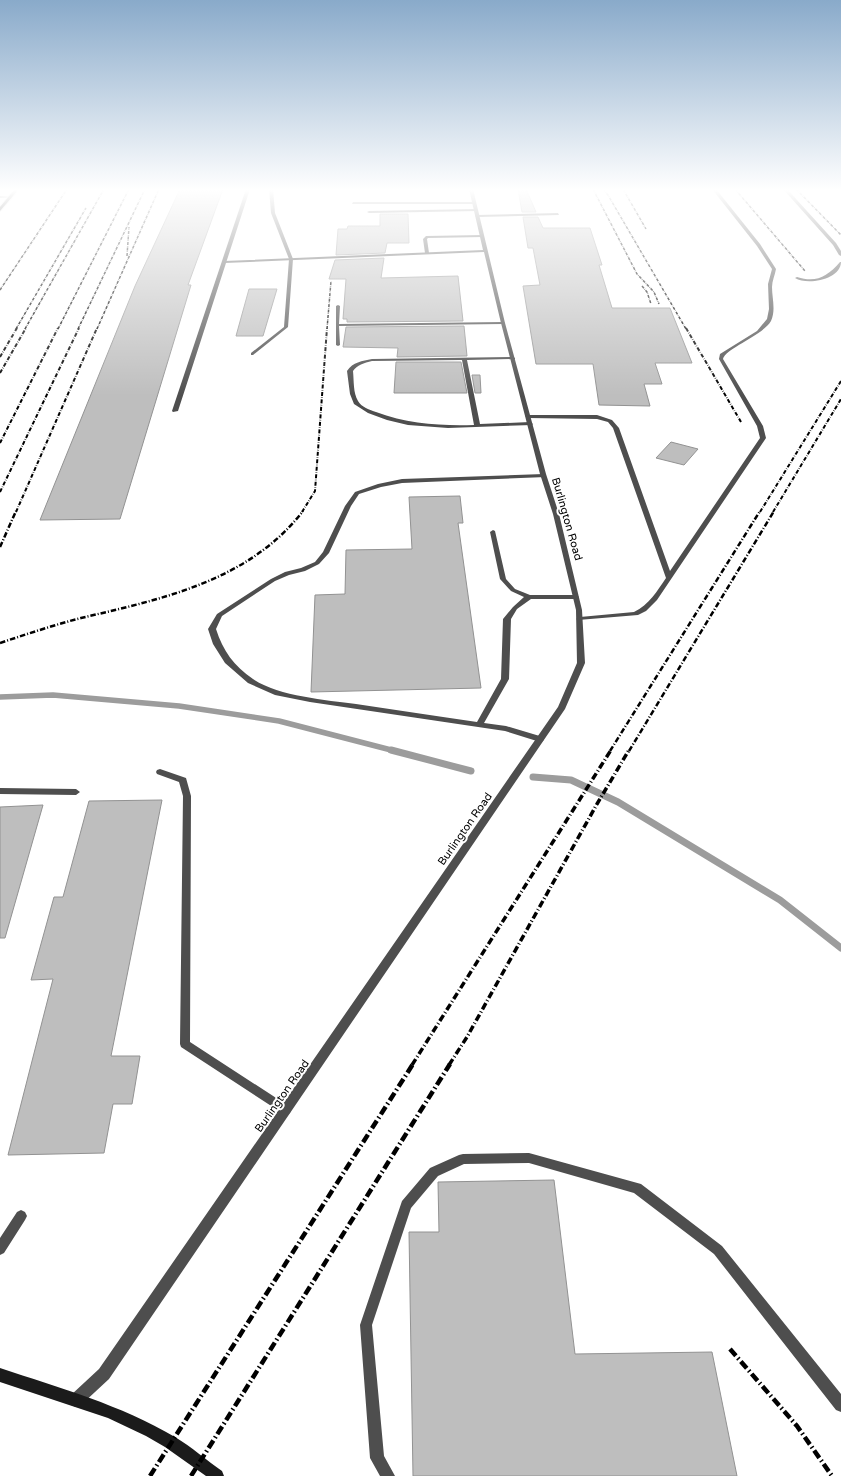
<svg xmlns="http://www.w3.org/2000/svg" width="841" height="1476" font-family="'Varela Round',sans-serif">
  <style>
    .lines { fill: none; stroke-linecap: round; stroke-linejoin: round }
    .stream-far1 { stroke: #9c9c9c; stroke-width: 5.5 }
    .stream { stroke: #9c9c9c; stroke-width: 7 }
    .building { fill: #bebebe; stroke: #929292 }
    .primary-casing { stroke: #dbdbdb; stroke-width: 2 }
    .lane { fill: #4e4e4e; fill-rule: evenodd }
    .street { fill: #4e4e4e; fill-rule: evenodd }
    .secondary { fill: #1b1b1b; fill-rule: evenodd }
    .primary { fill: #000; fill-rule: evenodd }
    .rail-far4 { stroke: #000; stroke-width: 1.5; stroke-dasharray: 3 1 0.5 1; stroke-linecap: butt }
    .rail-far3 { stroke: #000; stroke-width: 2; stroke-dasharray: 4 1.5 0.5 1.5; stroke-linecap: butt }
    .rail-far2 { stroke: #000; stroke-width: 2.5; stroke-dasharray: 5.5 2 1 2; stroke-linecap: butt }
    .rail-far1 { stroke: #000; stroke-width: 3.5; stroke-dasharray: 7 2.5 1 2.5; stroke-linecap: butt }
    .rail { stroke: #000; stroke-width: 4.5; stroke-dasharray: 9 3 1.5 3; stroke-linecap: butt }
    .labels { text-anchor: middle; dominant-baseline: central; stroke-width: 4; stroke-linejoin: round; paint-order: stroke }
    .street-label { font-size: 11px; fill: #000; stroke: #fff }
  </style>
  <rect width="100%" height="100%" fill="#fff"/>
  <g class="lines">
    <!-- stream-far1 -->
    <path class="stream-far1" d="M0,697l53,-2 126,11 100,15 116,30"/>
    <!-- stream -->
    <path class="stream" d="M391,750l80,21
      M533,777l38,3 47,22 162,98 61,48"/>
  </g>
  <!-- building -->
  <path class="building" d="M180,189h43l-35,96h3l-71,234 -80,1 95,-234z
    M518,189h8l10,23h-14z
    M380,214h28l1,29h-22l-2,10 -49,2 2,-26h9l1,-3h32z
    M523,217h15l5,11h47l12,37h-3l13,43h58l22,55h-37l7,21h-18l6,22 -51,-1 -6,-41h-57l-13,-78 17,-1 -7,-37h-5z
    M384,258l-3,20 77,-2 5,45 -116,1v-3h-4l3,-40h-17l6,-19z
    M249,289h28l-14,47h-27z
    M464,326l3,30 -70,1 1,-9 -55,-1 3,-20z
    M396,362h65l6,31h-73z
    M472,375h8l1,18h-6z
    M671,442l27,7 -14,16 -28,-7z
    M460,496l3,27h-5l23,165 -170,4 4,-97 30,-1 1,-44 66,-1 -3,-52z
    M162,800l-51,256h29l-8,48h-19l-9,49 -96,2 45,-176 -22,1 23,-83h9l26,-96z
    M43,805l-38,133h-5v-131z
    M554,1180l21,174 137,-2 25,124h-324l-4,-244h30l-1,-50z"/>
  <g class="lines">
    <defs>
      <path id="primary" d="M15,189h4l-19,22v-4z"/>
    </defs>
    <!-- primary casing -->
    <use href="#primary" class="primary-casing"/>
    <!-- lane -->
    <path class="lane" d="M246,189h4l-72,222 -5,1 -1,-1z
      M269,189h4l2,24 18,46 -5,68 -35,28h-2v-2l33,-26 5,-68 -18,-46z
      M712,189h4l44,55 16,25c-1,6 -4,12 -4,18 0,11 4,23 -1,34 -9,15 -45,27 -48,38l40,67 3,12 -109,162 -11,11 -8,4 -60,5 -2,-1 4,-2 54,-5c15,-7 23,-21 32,-34l-53,-150 -5,-6 -11,-3 -69,-1 -3,-2 1,-1h71l15,5 7,8 51,143 90,-133 -3,-12 -38,-67 1,-5 37,-23 10,-12 2,-10 -1,-25 4,-15 -15,-23z
      M783,189h4l49,54 5,8v5l-2,-1 -6,-10z
      M0,196l12,1 -12,1z
      M353,202h121l2,1 -2,1h-122z
      M476,209l1,2 -108,2 -2,-1 2,-1z
      M558,213l1,2 -82,2 -2,-1 2,-1z
      M482,235l1,2 -55,1 -1,1 2,14 -2,1 -2,-1 -2,-14 3,-3z
      M840,262h1c0,17 -33,24 -46,16l2,-1c19,6 30,0 43,-15z
      M338,305l2,1 -1,18 164,-2 2,1 -2,1 -164,2 1,19 -2,1 -2,-1v-39z
      M513,357l2,1v1l-48,1 13,64 50,-2 3,2 -1,1 -84,3 -40,-3 -21,-5 -19,-7 -14,-9 -4,-10 -3,-23c6,-9 15,-10 25,-12zM462,360l12,65c-33,1 -66,-1 -98,-13 -6,-2 -15,-5 -18,-11 -5,-8 -4,-20 -5,-30 4,-6 11,-8 19,-10z
      M544,474l2,1v2l-144,6 -21,4 -22,7 -8,12 -22,47 -10,11 -14,7 -16,4 -14,6 -53,35 -6,13c7,22 18,37 37,50 25,17 73,21 103,25 40,6 80,12 121,18l24,-43 2,-60 10,-12 11,-10 -13,-6 -11,-12 -10,-47 3,-2 2,1 11,48 9,10 15,6h46l3,2 -3,2h-45l-14,10 -6,10 -2,60 -25,44 22,3 37,11 1,2 -1,2 -3,1 -35,-11 -195,-29 -35,-7 -27,-12 -23,-20 -12,-19 -5,-15 9,-15 54,-35 14,-7 16,-4 14,-6 8,-10 22,-46 10,-14 23,-8 24,-5z
      M160,769l26,9 5,18 -1,246 100,65 1,3 -1,3 -4,2 -4,-2 -101,-66 -1,-3 3,-248 -4,-14 -22,-8 -1,-2 1,-2z
      M0,788l76,1 4,3 -4,3 -76,-1z
      M529,1153l112,31 81,62 119,148v18l-5,-2 -122,-156 -80,-61 -105,-30 -65,1 -26,12 -27,32 -39,117 12,131 11,20h-15l-10,-18 -10,-133 42,-124 28,-33 29,-13 4,-1z
      M21,1210l4,2 2,4 -2,4 -21,33 -4,2v-17l17,-26z"/>
    <!-- street -->
    <path class="street" d="M469,189h4l32,134 41,151 13,40 23,96 3,53 -20,46 -456,670 -28,26 -5,2 -5,-2 -2,-5 2,-5 28,-26 459,-662 19,-44 -1,-53 -23,-96 -13,-40 -39,-151 -17,-71 -260,11 -2,-1 2,-1 259,-11z"/>
    <!-- secondary -->
    <path class="secondary" d="M0,1368c60,20 121,37 175,69 17,10 31,23 47,34l2,5h-18l-41,-29 -19,-11 -38,-18 -108,-36z"/>
    <!-- primary -->
    <use href="#primary" class="primary"/>
    <!-- rail-far4 -->
    <path class="rail-far4" d="M593,189l44,85 17,18 5,12
      M603,189l5,6 78,134
      M623,189l23,40
      M735,189l70,82
      M796,189l45,46
      M127,256l2,-29
      M642,286l5,6 4,12
      M0,290l67,-101
      M16,329l70,-121
      M25,329l79,-140
      M58,329l71,-140
      M78,329l67,-140
      M97,329l62,-140
      M327,329l4,-48"/>
    <!-- rail-far3 -->
    <path class="rail-far3" d="M686,328l55,94
      M0,357l17,-29
      M0,373l26,-45
      M0,443l58,-115
      M0,492l79,-164
      M16,512l81,-184
      M302,512l13,-21 12,-163
      M760,512l81,-131
      M773,512l68,-113"/>
    <!-- rail-far2 -->
    <path class="rail-far2" d="M0,547l16,-36
      M0,643c27,-9 54,-18 81,-25 81,-19 168,-37 222,-107
      M610,751l150,-240
      M629,751l145,-240"/>
    <!-- rail-far1 -->
    <path class="rail-far1" d="M412,1065l199,-315
      M449,1065l18,-28 130,-233 32,-54"/>
    <!-- rail -->
    <path class="rail" d="M730,1349l67,77 35,50
      M150,1476l263,-412
      M191,1476l259,-412"/>
  </g>
  <!-- sky -->
  <linearGradient id="sky" x2="0" y2="1"><stop stop-color="#89aaca"/><stop offset="0.48" stop-color="#fff"/><stop offset="1" stop-color="#fff" stop-opacity="0"/></linearGradient>
  <rect width="841" height="396" fill="url(#sky)"/>
  <g class="labels">
    <!-- street labels -->
    <g class="street-label">
      <text transform="translate(567 519) rotate(74)">Burlington Road</text>
      <text transform="translate(465 829) rotate(-55)">Burlington Road</text>
      <text transform="translate(282 1096) rotate(-55)">Burlington Road</text>
    </g>
  </g>
</svg>
